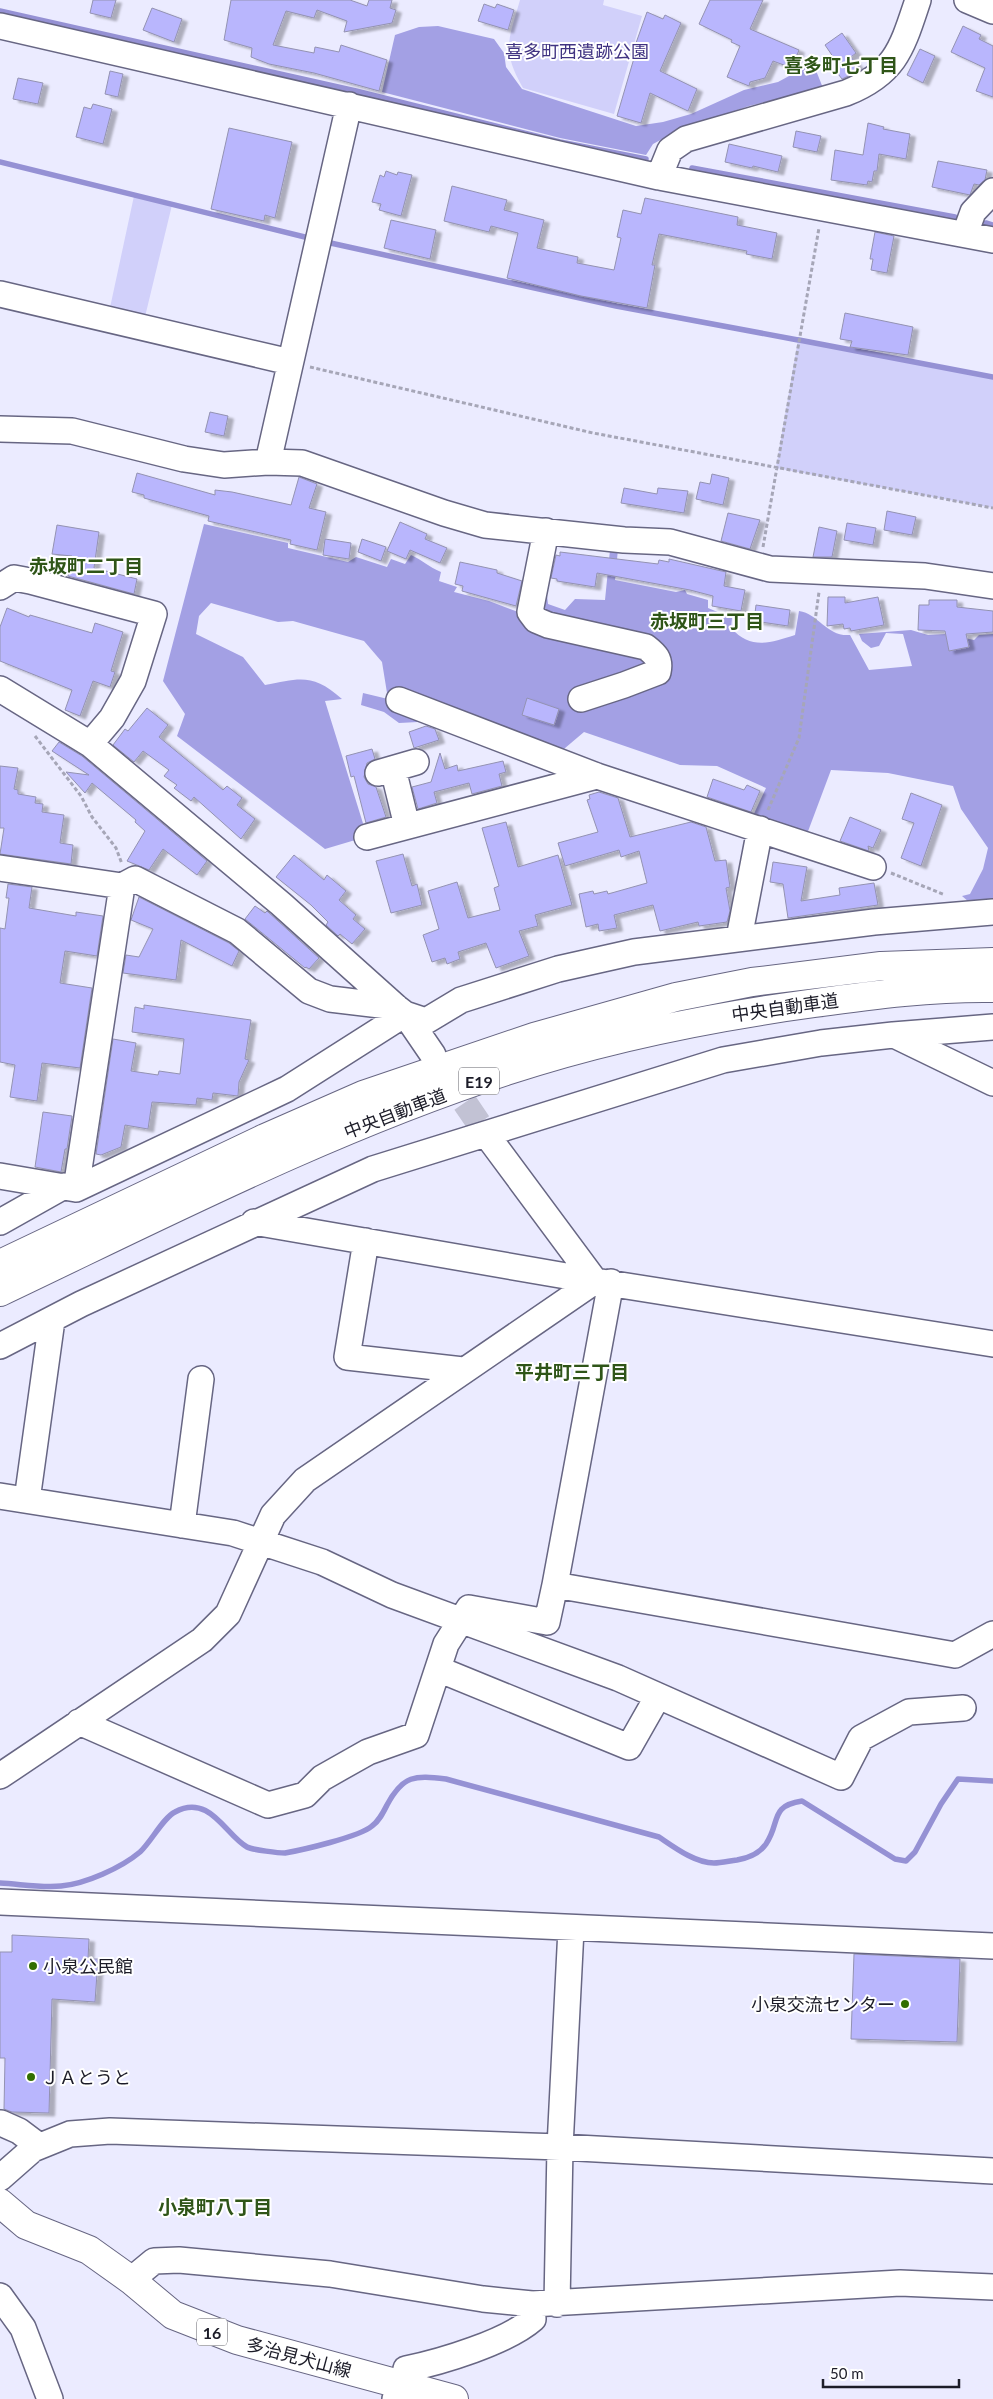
<svg xmlns="http://www.w3.org/2000/svg" width="993" height="2399" font-family="Lato,'Noto Sans JP',sans-serif">
  <style>
    .green { fill: #d1d0fa }
    .forest { fill: #a3a0e4 }
    .lines { fill: none; stroke-linecap: round; stroke-linejoin: round }
    .stream { stroke: #9591d4; stroke-width: 5.5 }
    .building { fill: #b9b6fd; stroke: #9392b1; filter: url(#shadow) }
    .minor-tunnel { stroke: #c2c2d4; stroke-width: 25; stroke-dasharray: 25 12; stroke-linecap: butt }
    .minor-casing { stroke: #676683; stroke-width: 28 }
    .major-casing { stroke: #676683; stroke-width: 30 }
    .highway-casing { stroke: #676683; stroke-width: 30 }
    .path { stroke: #a6a6b7; stroke-width: 3; stroke-dasharray: 4 2.5; stroke-linecap: butt }
    .minor { stroke: #fff; stroke-width: 25 }
    .major { stroke: #fff; stroke-width: 28 }
    .highway { stroke: #fff; stroke-width: 28 }
    .poi-dot { fill: #336f00; stroke: #fff; stroke-width: 2 }
    .labels { text-anchor: middle; dominant-baseline: central; stroke-width: 4; stroke-linejoin: round; paint-order: stroke }
    .shield { fill: #fff; stroke: #606068; stroke-width: 1 }
    .shield-label { font-size: 16px; font-weight: bold; fill: #1c1c28 }
    .park-label { font-size: 18px; fill: #403382; stroke: #fff }
    .street-label { font-size: 18px; fill: #1c1c28; stroke: #fff }
    .poi-label { font-size: 18px; fill: #1c1c28; stroke: #fff; text-anchor: start }
    .neighbourhood-label { font-size: 19px; font-weight: bold; fill: #2f5518; stroke: #fff }
  </style>
  <defs>
    <filter id="shadow"><feDropShadow dx="5.5" dy="3" stdDeviation="1" flood-color="#0004"/></filter>
  </defs>
  <rect width="100%" height="100%" fill="#ebebff"/>
  <!-- green -->
  <path class="green" d="M520,0h84l-1,5 39,11 -28,98 -91,-26c-22,-38 -14,-49 -3,-88z
    M134,196l38,9 -29,120 -35,-8z
    M798,340l195,37v131l-217,-40z"/>
  <!-- forest -->
  <path class="forest" d="M438,26l56,13 10,14 2,14 16,22 114,37 27,-4 28,-8 53,-24 34,-8 35,-19 10,25 -74,18 -72,25 -24,13 -7,11 -86,-17 -178,-46 13,-57 24,-8z
    M204,524l84,19v5l60,14 8,-5 31,10 4,-8 14,5 6,-9c11,5 18,12 30,17l-2,9 18,6 -3,5 35,9 32,12 25,-27 2,18 17,6 10,-11 30,1 5,-50 8,-1 -3,31 61,12 9,-2 2,4 21,6v8l24,10 -1,10c20,22 39,15 64,7l4,-24c20,3 28,26 51,24l19,35 43,-4 -9,-32 -17,-1 -7,13 -8,2 -9,-7 -3,-7 52,-4 17,5 18,-1 28,6 5,-5 14,-1v273l-17,1 -14,-12 8,-2 13,-25 5,-21 -27,-39 -8,-23 -65,-13 -57,-3 -24,64 -55,-16 14,-30 -49,-22 -37,-1 -96,-33 -26,22 -121,-33 -38,2 -15,-11 -23,-7 2,-12 25,6 -6,-37 -18,-21 -71,-20 -15,1 -67,-19 -12,13 -3,18 47,23 22,28c35,-7 48,-12 77,14l-17,2 41,132 -4,5 -37,11 -148,-113 8,-22 -22,-33z"/>
  <g class="lines">
    <!-- stream -->
    <path class="stream" d="M0,11l356,80 204,51 86,17
      M0,162l313,77
      M692,168l263,49
      M986,223l7,2
      M326,242l290,64 182,34
      M799,340l194,37
      M0,1883c20,1 41,5 61,3 24,-2 60,-18 79,-34 11,-10 23,-34 35,-40 35,-19 51,24 72,35 6,3 32,6 38,6 17,-3 74,-16 87,-27 7,-5 11,-13 15,-21 16,-30 28,-30 59,-26l213,58c15,10 36,26 55,26 7,0 15,-2 23,-3 12,-2 22,-6 29,-16 15,-22 3,-38 36,-43l93,58 11,2 9,-9 26,-48 17,-25 35,2"/>
  </g>
  <!-- building -->
  <path class="building" d="M93,0h23l-5,18 -21,-5z
    M231,0h119l17,6 2,-6h23l-2,8 6,2 -4,13 -48,9 3,-11 -30,-11 -3,8 -28,-7 -13,34 41,8 1,-6 24,5 2,-7 46,15 -8,31 -65,-18 -45,-9 -18,-7 1,-9 -28,-8z
    M710,0h53l-13,29 49,21 -7,18 -19,-7 -8,17 -15,4 -1,4 -22,-9 13,-31 -9,-4 1,-2 -33,-16z
    M484,4l11,4 2,-4 17,6 -6,20 -30,-9z
    M152,8l30,11 -8,23 -31,-12z
    M647,12l16,7 2,-4 16,8 -21,48 37,18 -9,22 -38,-18 -9,30 -24,-7 20,-68 -1,-5z
    M963,26l18,9 -2,4 14,7v51l-17,-6 9,-23 -34,-16z
    M842,33l14,20 -5,4 10,13 -19,9 -7,-9 5,-3 -15,-22z
    M920,49l15,7 -12,27 -16,-8z
    M110,71l13,3 -5,23 -13,-3z
    M18,78l25,5 -5,21 -25,-5z
    M93,104l19,5 -9,35 -27,-7 8,-30 7,2z
    M868,123l16,4 -1,2 27,5 -4,25 -27,-5 -2,17h-3l-2,11 -4,-1 -1,4 -36,-5 4,-30 28,5z
    M229,128l63,14 -17,76 -10,-3 -1,6 -53,-12z
    M796,131l25,5 -4,16 -24,-5z
    M729,144l53,12 -4,16 -25,-6 -1,2 -27,-6z
    M938,161l49,9 -2,10 -6,5 -5,-1 -4,11 -38,-8z
    M386,171l11,4 1,-3 14,3 -11,41 -22,-6 2,-6 -9,-2 8,-27 4,2z
    M452,186l55,14 -3,10 40,10 -7,28 41,9 -1,6 37,7 7,-32 -4,-1 6,-27 18,4 4,-16 93,19 -1,8 40,8 -5,26 -26,-5 1,-3 -88,-17 -7,31h3l-8,43 -66,-12 -74,-18 11,-45 -27,-7 -2,6 -45,-11z
    M391,220l45,10 -6,29 -46,-11z
    M875,232l19,4 -7,37 -16,-3 2,-11h-3z
    M845,313l68,14 -5,28 -58,-8 2,-6 -12,-2z
    M210,412l18,4 -4,20 -19,-4z
    M137,473l78,22v-5l17,2 59,13 8,-28 18,7 -8,24 17,4 -9,38 -27,-6 1,-4 -83,-19 1,-5 -65,-18v-3l-12,-3z
    M712,474l17,4 -6,27 -27,-6 4,-17 10,2z
    M624,488l33,6 1,-6 30,3 -4,22 -63,-10z
    M887,511l29,6 -4,18 -28,-5z
    M728,513l32,7 -10,29 -29,-8z
    M400,522l27,12 -2,5 22,9 -7,15 -30,-13 -4,9 -19,-8z
    M847,523l29,5 -3,17 -29,-5z
    M57,525l42,7 -5,36 43,11 -3,15 -66,-18 4,-20 -20,-2z
    M819,527l18,4 -5,26h-19z
    M325,539l26,4 -2,16 -26,-4z
    M362,539l24,8 -5,14 -23,-9z
    M560,552l98,12 1,-4 10,2v-3l57,13 -2,14 21,4 -4,21 -29,-5 1,-10 -23,-6 -93,-17 -2,14 -38,-6v-2l-6,-1 5,-23 4,1z
    M460,562l37,8v3l25,8 -6,25 -54,-15 1,-5 -8,-2z
    M828,597h17v6l33,-6 6,28 -33,6 -1,-3 -6,1 -1,-5 -16,2z
    M929,600h28v7l36,4v21l-27,2 3,13 -20,4 -4,-20 -27,-1 1,-25h10z
    M756,605l34,5 -2,16 -34,-5z
    M7,608l22,9 1,-2 62,18 3,-10 28,9 -12,39 4,1 -5,15 -17,-6 -13,35 -15,-6 7,-20 -72,-29v-34z
    M527,698l32,11 -5,16 -32,-10z
    M147,708l21,17 -9,12 64,53 4,-4 15,12 -5,7 18,14 -14,20 -47,-42 -3,4 -17,-13 3,-3 -13,-9 5,-6 -26,-19 -9,11 -21,-17 12,-16 3,2z
    M426,726l9,3 4,11 -25,8 -5,-16z
    M59,742l23,14 125,105 -10,14 -34,-26 -14,21 -22,-9 18,-30 -10,-9 1,-2 -44,-37 -7,10 -19,-21 23,3 -37,-24z
    M372,749l3,10 -8,4 -3,14 4,7 8,3 10,30 -20,6 -12,-47 -3,1 -5,-21z
    M440,753l5,16 12,-4 1,6 45,-10 3,11 -7,2 3,12 -30,8 -3,-11 -35,9 3,11 -19,6 -6,-22 19,-5z
    M0,766l18,2 -4,21 4,1v4l18,3 -1,6 8,1 -1,8 22,3 -4,28 13,2 -2,19 -71,-10 4,-26h-4z
    M713,779l31,11 3,-5 13,6 -9,21 -44,-15z
    M599,792l19,6 12,39 61,-15 15,5 9,34 11,-1 4,27 -4,1 4,23 -3,11 -28,4 -1,-4 -38,9 -7,-26 -39,10 3,13 -18,3 -1,-7 -12,3 -7,-33 14,-3 1,3 13,-3 1,3 39,-11 -8,-32 -18,6 -2,-7 -54,16 -7,-23 40,-11 -11,-32 3,-1 -1,-4z
    M911,793l31,12 -21,61 -20,-8 13,-35 -12,-4z
    M850,817l31,13 -8,18 -5,-2 1,5 -29,-10z
    M506,822l12,45 40,-12 14,50 -37,10 3,11 -19,5 10,25 -33,12 -10,-25 -28,9 2,7 -13,5 -2,-6 -13,4 -9,-27 16,-6 -11,-38 29,-9 11,36 32,-8 -6,-22 5,-2 -17,-58z
    M403,854l9,32 5,-2 5,21 -31,8 -15,-52z
    M294,855l30,25 3,-5 19,16 -7,9 17,15 -3,4 12,10 -13,15 -12,-10 -2,2 -12,-11 2,-3 -17,-17 -35,-28z
    M773,862l34,5 -6,34 39,-6 -1,-7 35,-5 4,22 -90,13 -5,-34 -13,-2z
    M8,884l24,3 -3,21 47,8v-4l27,4 -6,40 -32,-5 -5,32 32,5 -12,80 -38,-5 -5,38 -27,-4 5,-32 -15,-3v-134l5,1 4,-31h-3z
    M139,897l90,46 10,8 -7,15 -51,-26 -5,40 -53,-7 3,-18 13,2 14,-28 -22,-9z
    M255,906l10,7 2,-2 52,47 -10,11 -3,-2 -1,1 -60,-49z
    M144,1005l107,15 -6,39 4,1 -10,22 -1,14 -25,-3 -1,7 -15,-2 -1,7 -44,-3 -4,27 -23,-4 -4,22 -20,8 -5,-1 17,-115 23,4 -5,28 27,4 1,-4 21,3 4,-35 -52,-7 3,-25 9,2z
    M43,1112l29,4 -5,33h-2l-4,23 -26,-5z
    M12,1935l77,4 -1,20h10l-3,43 -43,-3 -3,114 -37,-1 -8,-3 1,-51h-5v-106h12z
    M854,1954l106,5 -3,83 -106,-3z"/>
  <g class="lines">
    <!-- minor-tunnel -->
    <path class="minor-tunnel" d="M444,1072l42,62"/>
    <defs>
      <path id="minor" d="M967,0l26,11
        M0,26l659,151 334,63
        M659,177l11,-27 16,-11 160,-46c50,-20 56,-45 72,-93
        M965,234l8,-22 20,-21
        M0,294l290,68
        M0,429l72,2 112,28 40,6 44,-3 34,1 142,50 41,12 139,15 46,2 100,27 155,7 68,10
        M268,462l81,-357
        M546,531l-16,81 6,8 12,5 98,22c9,7 15,12 12,25l-34,13 -43,14
        M0,587l14,-9 16,3 124,33 -21,67 -21,37 -22,26
        M0,689l90,55 191,160 115,103 9,7 21,7 35,-21 97,-31 76,-17 240,-30 119,-10
        M399,700l198,76 276,91
        M393,769l14,57
        M378,773l38,-11
        M367,837l230,-61
        M0,868l122,18 13,-7 102,52 72,60 21,8 66,8
        M739,938l21,-109
        M405,1014l28,41
        M894,1035l99,48
        M486,1134l109,147
        M0,1176l76,13 211,-100 118,-75
        M76,1189l46,-303
        M0,1222l64,-36
        M254,1222l341,59 398,63
        M366,1241l-19,116 116,13
        M611,1282l-56,303 400,70 38,-21
        M0,1346l81,-42 292,-135 350,-109 98,-17 72,-8 100,-8
        M0,1496l233,37 89,29 70,33 226,83 223,99 20,-39 48,-26 54,-4
        M27,1500l25,-180
        M182,1525l19,-146
        M438,1669l191,78 29,-51
        M79,1722l189,83 37,-10 17,-17 46,-26 48,-17 30,-91 23,-36 78,14 8,-37
        M0,1776l202,-136 26,-26 45,-99 32,-35 290,-199
        M0,1902l993,44
        M1,2123l18,8 20,15
        M0,2178l33,-29 37,-15 40,-3 450,16 433,24
        M131,2280l23,-19 25,-1 151,14 153,25 49,5 368,-21 93,4
        M0,2296l23,32 27,71
        M557,2304l3,-157 11,-218
        M395,2399l7,-14 4,-16c35,-7 101,-27 127,-50l-1,-15"/>
      <path id="major" d="M0,2203l26,22 63,25 42,30 42,35 64,25 217,59"/>
      <path id="highway" d="M0,1264l265,-126 98,-43 171,-58 142,-40 76,-15 129,-16 112,-4
        M0,1292c166,-79 331,-164 506,-221 100,-33 205,-54 309,-68 58,-8 119,-16 178,-15"/>
    </defs>
    <!-- minor casing -->
    <use href="#minor" class="minor-casing"/>
    <!-- major casing -->
    <use href="#major" class="major-casing"/>
    <!-- highway casing -->
    <use href="#highway" class="highway-casing"/>
    <!-- path -->
    <path class="path" d="M310,367l283,66 400,75
      M763,547l56,-319
      M35,736l46,60 11,21 24,31 6,16
      M768,810l31,-72 20,-146
      M891,873l54,22"/>
    <!-- minor -->
    <use href="#minor" class="minor"/>
    <!-- major -->
    <use href="#major" class="major"/>
    <!-- highway -->
    <use href="#highway" class="highway"/>
  </g>
  <!-- markers -->
  <g class="poi-dot">
    <circle cx="33" cy="1966" r="5"/>
    <circle cx="905" cy="2004" r="5"/>
    <circle cx="31" cy="2077" r="5"/>
  </g>
  <g class="labels">
    <!-- shield labels -->
    <g class="shield">
      <rect x="459" y="1067.5" width="40" height="27" rx="4"/>
      <rect x="197" y="2318.5" width="30" height="27" rx="4"/>
    </g>
    <g class="shield-label">
      <text x="479" y="1081">E19</text>
      <text x="212" y="2332">16</text>
    </g>
    <!-- park labels -->
    <g class="park-label">
      <text x="577" y="51">喜多町西遺跡公園</text>
    </g>
    <!-- street labels -->
    <g class="street-label">
      <text transform="translate(785 1007) rotate(-8)">中央自動車道</text>
      <text transform="translate(395 1113) rotate(-21)">中央自動車道</text>
      <text transform="translate(299 2357) rotate(15)">多治見犬山線</text>
    </g>
    <!-- poi labels -->
    <g class="poi-label">
      <text x="43" y="1966">小泉公民館</text>
      <text x="895" y="2004" text-anchor="end">小泉交流センター</text>
      <text x="41" y="2077">ＪＡとうと</text>
    </g>
    <!-- neighbourhood labels -->
    <g class="neighbourhood-label">
      <text x="841" y="64">喜多町七丁目</text>
      <text x="86" y="565">赤坂町二丁目</text>
      <text x="707" y="620">赤坂町三丁目</text>
      <text x="572" y="1371">平井町三丁目</text>
      <text x="215" y="2206">小泉町八丁目</text>
    </g>
  </g>
  <!-- scale -->
  <path d="M823 2379v8h136v-8" fill="none" stroke="#1c1c28" stroke-width="2.5"/>
  <text x="830" y="2379" font-size="15" fill="#1c1c28" stroke="#ffffff" stroke-width="4" paint-order="stroke">50 m</text>
</svg>
